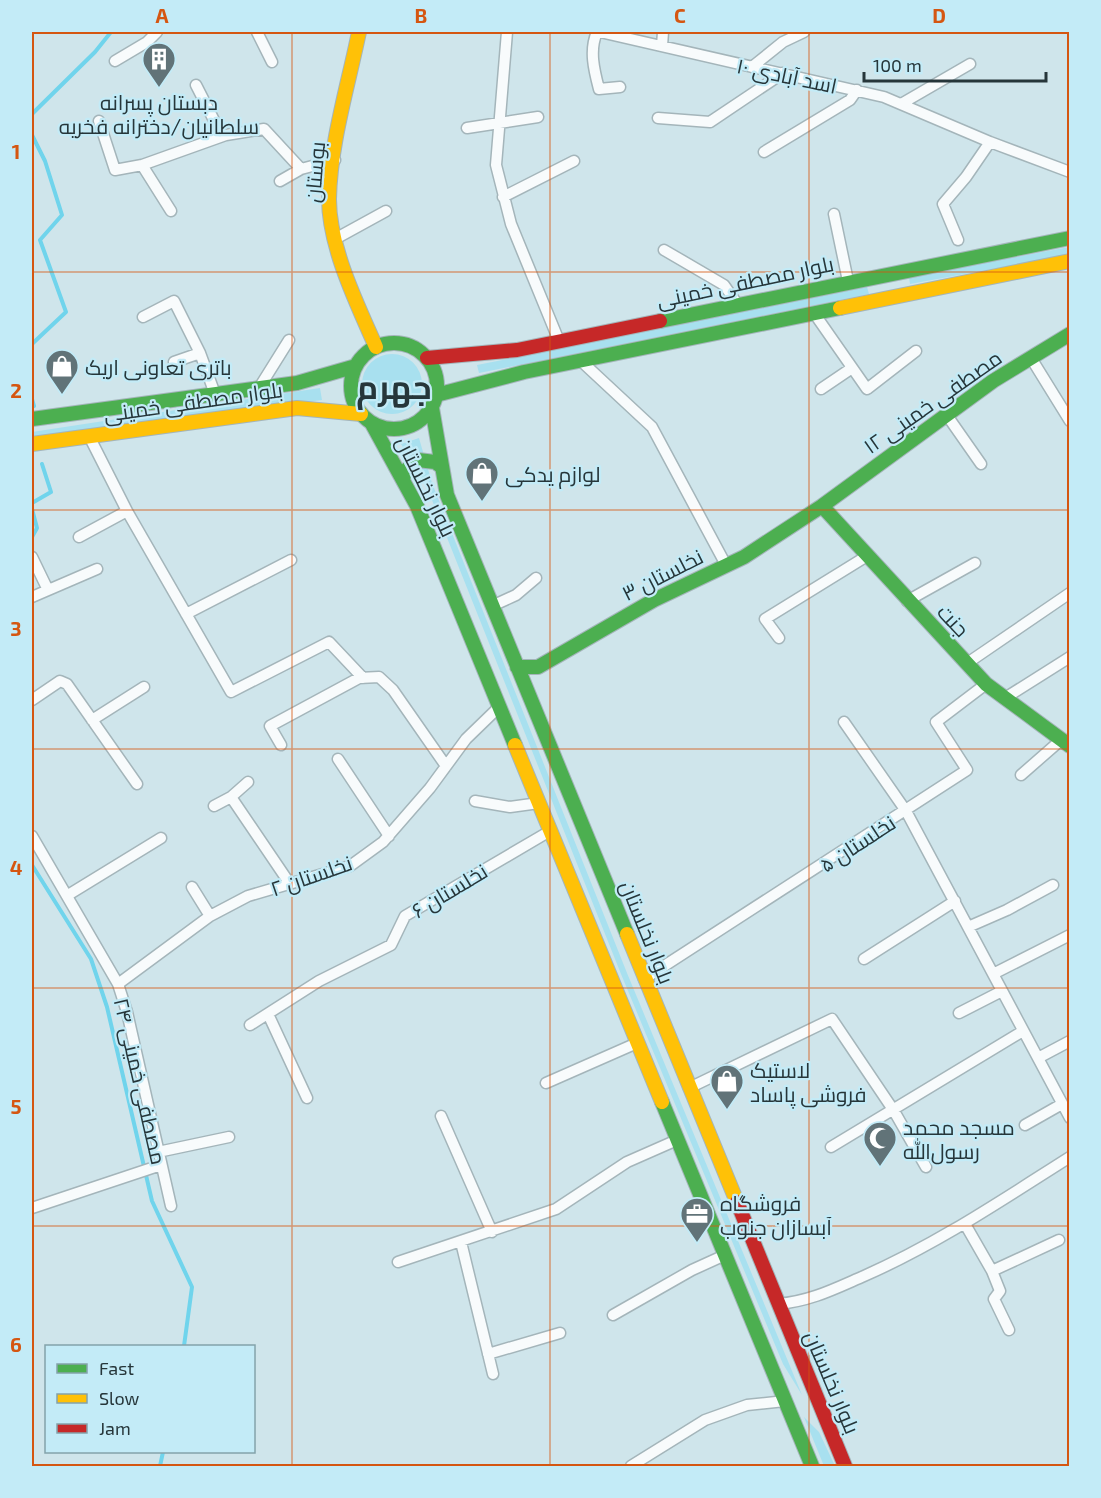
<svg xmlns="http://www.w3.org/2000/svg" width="1101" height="1498" font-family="'Exo 2',Cairo,sans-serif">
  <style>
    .green { fill: #a8e0ef }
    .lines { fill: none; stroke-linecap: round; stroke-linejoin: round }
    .stream { stroke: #70d4ec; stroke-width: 4 }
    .street-casing { stroke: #a4b5ba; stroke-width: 13 }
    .fast-casing { stroke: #a4b5ba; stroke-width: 16 }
    .slow-casing { stroke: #a4b5ba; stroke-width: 16 }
    .jam-casing { stroke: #a4b5ba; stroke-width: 16 }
    .street { stroke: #f8fbfc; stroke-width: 10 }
    .fast { stroke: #4caf50; stroke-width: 14 }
    .slow { stroke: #ffc107; stroke-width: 14 }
    .jam { stroke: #c62828; stroke-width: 14 }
    .grid { fill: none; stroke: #d55611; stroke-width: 1.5; stroke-opacity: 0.55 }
    .labels { text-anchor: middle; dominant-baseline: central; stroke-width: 4.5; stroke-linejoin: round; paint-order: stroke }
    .street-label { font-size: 21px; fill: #26363a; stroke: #c3ebf7 }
    .poi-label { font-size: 21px; fill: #26363a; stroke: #c3ebf7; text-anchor: start }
    .town-label { font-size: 33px; font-weight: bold; fill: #26363a; stroke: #c3ebf7 }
    .neatline { fill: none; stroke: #d55611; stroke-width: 2 }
    .grid-label { font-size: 20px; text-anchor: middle; font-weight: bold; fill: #d55611 }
  </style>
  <rect width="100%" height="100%" fill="#cfe5eb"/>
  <!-- green -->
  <path class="green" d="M1069,247v8l-159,29 -1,-7z
    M867,287l2,7 -390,79 -2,-8z
    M362 384a30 30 0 1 1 60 0a30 30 0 1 1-60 0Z
    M320,388l2,12 -290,39v-7z
    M419,438l13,45 195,490 175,422 -19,-31 -162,-390 -195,-489 -25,-41z
    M804,1417l15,15 16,34h-11z"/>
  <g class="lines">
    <!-- stream -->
    <path class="stream" d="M32,114l63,-62 16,-20
      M32,135l13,26 17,54 -22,25 26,72 -34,32
      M32,399l2,7
      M32,503l19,-11 -9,-28
      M32,509l5,19 -5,9
      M32,865l59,94 16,48 45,194 40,86 -8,59
      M160,1466l3,-14"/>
    <defs>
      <path id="street" d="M257,32l15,30
        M507,32l-11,133 15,59 48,117
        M597,32c-8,18 -3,38 2,57l21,-2
        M600,32l284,65 106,45 80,30
        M662,46l1,-14
        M115,61l32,-19 10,-10
        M752,67l31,-25 21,-10
        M196,85l26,51
        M901,104l69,-40
        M658,118l52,4 73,-49
        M99,121l16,49 27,-5 84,-30 38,-6 37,40
        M467,128l71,-11
        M764,152l86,-52 7,-10
        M142,165l29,46
        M280,181l21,-12 34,-9
        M503,197l71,-36
        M834,214l14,67
        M335,239l51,-28
        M958,240l-15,-36 23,-27 24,-35
        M664,250l60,35 14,20
        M814,313l53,76 49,-38
        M143,317l31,-16 26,52 15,41
        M1031,358l39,63
        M580,360l72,67 74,138
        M174,362l26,-9
        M259,388l30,-48
        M821,389l31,-21
        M946,414l35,50
        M89,436l38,75 104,181 98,-50 34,36
        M79,537l48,-26
        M32,557l15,31
        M32,597l65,-28
        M907,601l68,-38
        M492,606l24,-11 20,-17
        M186,614l105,-54
        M779,638l-14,-19 102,-63
        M966,664l104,-71
        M1005,698l65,-41
        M32,700l28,-19 7,3 70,100
        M92,720l52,-33
        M844,722l62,89 164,307
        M281,745l-11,-19 89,-48 20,-1 14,13 53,76
        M338,759l51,77
        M1021,775l40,-35
        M231,797l17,-15
        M475,801l35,6 29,-4
        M214,806l17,-9 59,87
        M32,836l86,148 9,28 44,194
        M192,887l18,29
        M68,895l93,-57
        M968,927l39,-17 46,-25
        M864,959l91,-58
        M993,974l77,-39
        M644,979l323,-209 -31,-48 50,-38
        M118,984l92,-68 38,-20 102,-30 33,-24 47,-54 36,-49 33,-32
        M959,1013l43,-22
        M268,1014l39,84
        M250,1025l69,-44 72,-36 14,-29 145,-85
        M1038,1058l32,-17
        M546,1083l91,-40
        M689,1088l143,-69 62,92 32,56
        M441,1116l51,116
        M1025,1125l37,-21
        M831,1147l192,-116
        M158,1152l71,-15
        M32,1208l129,-43
        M965,1224l27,47 8,20 -6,8 15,31
        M461,1242l32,132
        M398,1262l158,-53 71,-47 50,-22
        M992,1271l67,-31
        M778,1304c33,-3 56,-15 86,-28 73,-32 138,-76 206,-119
        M613,1315l79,-45 33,-15
        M488,1354l72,-21
        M631,1466l74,-46 42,-15 38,-4"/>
      <path id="fast" d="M660,321l410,-83
        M351 386a43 43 0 1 1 86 0a43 43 0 1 1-86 0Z
        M436,395l88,-23 316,-64
        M432,408l15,87 180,439
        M32,419l265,-36 59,-17
        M372,424l45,82 98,239
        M403,479l2,-8 13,-11 17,2 7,5
        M822,506l164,178 84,62
        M517,667h21l116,-67 90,-43 78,-51 171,-125 77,-47
        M662,1102l150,364"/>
      <path id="slow" d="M359,32c-11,54 -29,112 -30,167 0,48 28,105 47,148
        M840,308l230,-47
        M32,444l265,-36 64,6
        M515,745l147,357
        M627,934l110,268"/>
      <path id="jam" d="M427,358l90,-8 143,-29
        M737,1202l108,264"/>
    </defs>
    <!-- street casing -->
    <use href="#street" class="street-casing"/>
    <!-- fast casing -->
    <use href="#fast" class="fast-casing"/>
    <!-- slow casing -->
    <use href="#slow" class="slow-casing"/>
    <!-- jam casing -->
    <use href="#jam" class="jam-casing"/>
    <!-- street -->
    <use href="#street" class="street"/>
    <!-- fast -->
    <use href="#fast" class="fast"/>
    <!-- slow -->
    <use href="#slow" class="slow"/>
    <!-- jam -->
    <use href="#jam" class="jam"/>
  </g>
  <!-- grid -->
  <path class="grid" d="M292,32v1434M550,32v1434M809,32v1434M32,272h1038M32,510h1038M32,749h1038M32,988h1038M32,1226h1038"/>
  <!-- icons -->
  <defs>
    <symbol id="building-pin" viewBox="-11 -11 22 30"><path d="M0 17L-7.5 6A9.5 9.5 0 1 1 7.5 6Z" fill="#617378" stroke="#c3ebf7"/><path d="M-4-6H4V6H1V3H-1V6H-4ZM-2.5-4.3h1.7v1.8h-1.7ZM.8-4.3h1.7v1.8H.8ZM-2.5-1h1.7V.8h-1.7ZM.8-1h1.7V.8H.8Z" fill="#fff"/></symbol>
    <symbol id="shop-pin" viewBox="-11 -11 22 30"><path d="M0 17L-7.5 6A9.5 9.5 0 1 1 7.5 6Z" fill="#617378" stroke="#c3ebf7"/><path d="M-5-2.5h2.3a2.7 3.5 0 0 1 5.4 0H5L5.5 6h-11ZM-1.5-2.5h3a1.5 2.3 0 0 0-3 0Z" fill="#fff"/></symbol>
    <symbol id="mosque-pin" viewBox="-11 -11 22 30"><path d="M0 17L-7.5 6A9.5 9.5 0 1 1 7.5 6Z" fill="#617378" stroke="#c3ebf7"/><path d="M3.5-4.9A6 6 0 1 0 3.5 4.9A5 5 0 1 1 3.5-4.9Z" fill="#fff"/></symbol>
    <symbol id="office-pin" viewBox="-11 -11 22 30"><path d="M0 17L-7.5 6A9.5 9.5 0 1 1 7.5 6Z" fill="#617378" stroke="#c3ebf7"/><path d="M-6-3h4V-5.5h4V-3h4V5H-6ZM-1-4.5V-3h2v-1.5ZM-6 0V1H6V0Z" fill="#fff"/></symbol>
  </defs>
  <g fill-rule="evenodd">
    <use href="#building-pin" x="140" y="40" width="38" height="52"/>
    <use href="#shop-pin" x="43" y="347" width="38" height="52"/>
    <use href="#shop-pin" x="463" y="454" width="38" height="52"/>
    <use href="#shop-pin" x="708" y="1062" width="38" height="52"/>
    <use href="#mosque-pin" x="861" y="1119" width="38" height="52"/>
    <use href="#office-pin" x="678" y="1195" width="38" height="52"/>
  </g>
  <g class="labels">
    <!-- street labels -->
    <g class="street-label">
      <text transform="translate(787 75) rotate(12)">اسد آبادی ۱۰</text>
      <text transform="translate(314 172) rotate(-85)">بوستان</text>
      <text transform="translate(745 281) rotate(-12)">بلوار مصطفی خمینی</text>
      <text transform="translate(193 401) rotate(-8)">بلوار مصطفی خمینی</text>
      <text transform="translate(932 401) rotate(-35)">مصطفی خمینی ۱۲</text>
      <text transform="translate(427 486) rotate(64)">بلوار نخلستان</text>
      <text transform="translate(662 574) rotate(-27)">نخلستان ۳</text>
      <text transform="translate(954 620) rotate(47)">جنت</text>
      <text transform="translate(857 843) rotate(-33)">نخلستان ۵</text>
      <text transform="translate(311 875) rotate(-19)">نخلستان ۲</text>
      <text transform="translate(449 890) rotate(-31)">نخلستان ۶</text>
      <text transform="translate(648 932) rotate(68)">بلوار نخلستان</text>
      <text transform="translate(141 1081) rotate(77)">مصطفی خمینی ۲۴</text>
      <text transform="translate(833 1382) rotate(67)">بلوار نخلستان</text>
    </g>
    <!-- poi labels -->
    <g class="poi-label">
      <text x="159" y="101" text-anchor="middle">دبستان پسرانه<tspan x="159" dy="24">سلطانیان/دخترانه فخریه</tspan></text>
      <text x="85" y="366">باتری تعاونی اریک</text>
      <text x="505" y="473">لوازم یدکی</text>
      <text x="750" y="1069">لاستیک<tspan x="750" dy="24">فروشی پاساد</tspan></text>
      <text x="903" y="1126">مسجد محمد<tspan x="903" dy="24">رسول‌الله</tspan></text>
      <text x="720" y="1202">فروشگاه<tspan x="720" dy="24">آبسازان جنوب</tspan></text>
    </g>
    <!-- town labels -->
    <g class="town-label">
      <text x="394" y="386">جهرم</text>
    </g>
  </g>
  <!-- border -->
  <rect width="1101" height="1498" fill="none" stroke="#c3ebf7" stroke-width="66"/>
  <!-- legend -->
  <rect x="45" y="1345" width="210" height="108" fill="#c3ebf7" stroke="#84a3ab" stroke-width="1.5"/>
  <rect x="57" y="1364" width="30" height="9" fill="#4caf50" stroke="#84a3ab" stroke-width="1.5"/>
  <text x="99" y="1375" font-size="18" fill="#26363a">Fast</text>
  <rect x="57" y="1394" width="30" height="9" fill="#ffc107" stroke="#84a3ab" stroke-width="1.5"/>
  <text x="99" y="1405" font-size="18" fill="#26363a">Slow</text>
  <rect x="57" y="1424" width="30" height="9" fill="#c62828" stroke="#84a3ab" stroke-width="1.5"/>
  <text x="99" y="1435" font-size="18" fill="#26363a">Jam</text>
  <!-- scale -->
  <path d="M864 72v9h182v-9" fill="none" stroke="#26363a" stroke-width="3"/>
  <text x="873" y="72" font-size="18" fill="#26363a" stroke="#c3ebf7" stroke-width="4.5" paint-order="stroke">100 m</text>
  <rect x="33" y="33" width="1035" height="1432" class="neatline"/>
  <g class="grid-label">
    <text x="162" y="23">A</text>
    <text x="421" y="23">B</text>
    <text x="680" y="23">C</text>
    <text x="939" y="23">D</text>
    <text x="16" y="159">1</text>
    <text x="16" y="398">2</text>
    <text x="16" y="636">3</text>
    <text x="16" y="875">4</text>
    <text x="16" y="1114">5</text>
    <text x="16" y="1352">6</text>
  </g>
</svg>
